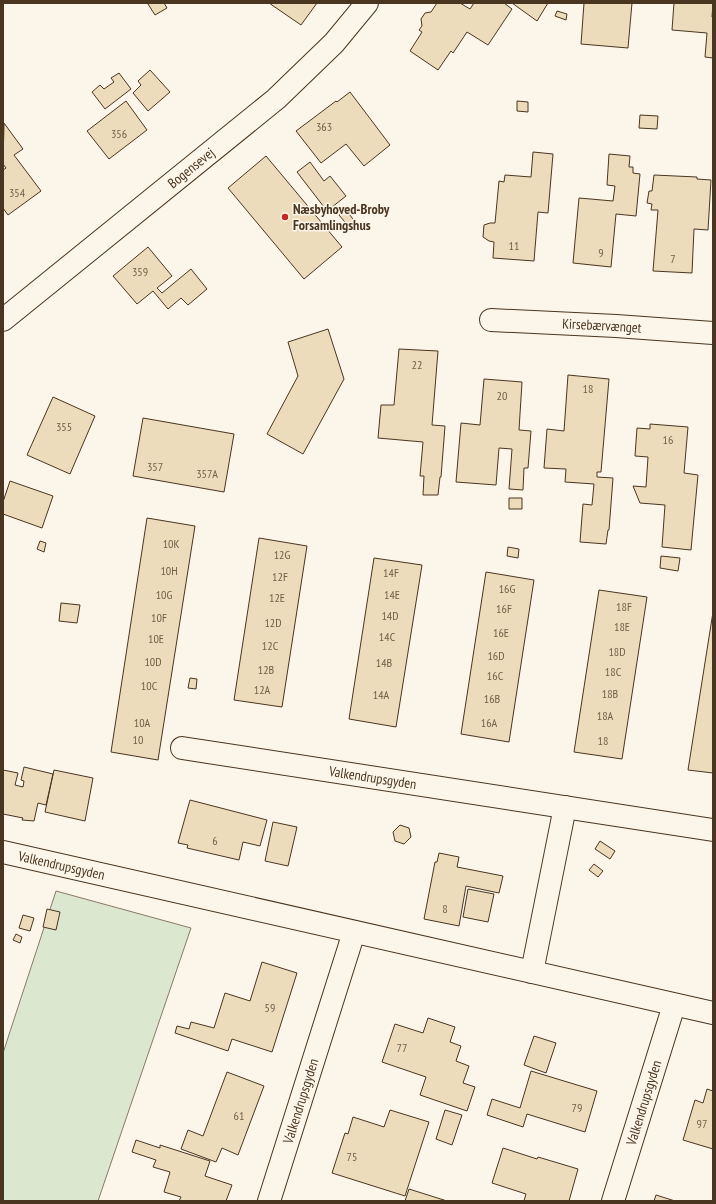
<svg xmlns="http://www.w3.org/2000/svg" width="716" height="1204" font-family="'PT Sans Narrow',sans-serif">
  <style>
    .green { fill: #dce7d0; stroke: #887966 }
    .building { fill: #ecdcbc; stroke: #4a3520 }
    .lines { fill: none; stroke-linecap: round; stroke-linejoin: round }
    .minor-casing { stroke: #4a3520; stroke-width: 24 }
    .secondary-casing { stroke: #4a3520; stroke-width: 24 }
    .minor { stroke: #fbf6e9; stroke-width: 22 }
    .secondary { stroke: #fbf6e9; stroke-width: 22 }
    .poi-dot { fill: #c62828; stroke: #fbf6e9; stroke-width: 1.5 }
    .labels { text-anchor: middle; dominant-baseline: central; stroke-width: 3; stroke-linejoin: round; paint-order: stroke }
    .number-label { font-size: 12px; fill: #725f47 }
    .street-label { font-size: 14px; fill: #4a3520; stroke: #fbf6e9 }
    .poi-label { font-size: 14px; font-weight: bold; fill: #4a3520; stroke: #fbf6e9; text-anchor: start }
  </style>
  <rect width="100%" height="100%" fill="#fbf6e9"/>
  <!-- green -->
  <path class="green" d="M56,891l135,37 -93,273h-95v-148z"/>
  <!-- building -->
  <path class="building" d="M151,3h13l3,5 -12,7 -7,-11z
    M269,3h48l-16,22z
    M437,3h23l10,6 4,-6h30l8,6 -24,36 -21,-13 -14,21 -2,-2 -13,19 -28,-19 12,-19 -3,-2 3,-4 -1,-7 4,-6 6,-1z
    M512,3h36l-11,18z
    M584,3h48l-4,45 -47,-4z
    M674,3h39l-1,14h1v41l-8,-1 2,-24 -35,-3z
    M557,11l10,3 -1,6 -11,-4z
    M150,70l20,22 -22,19 -15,-18 8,-8 -3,-4z
    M119,73l12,16 -26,20 -13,-17 8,-7 4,4 10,-7 -3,-4z
    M350,92l40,53 -26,21 -18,-22 -25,19 -25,-32 40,-30 1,1z
    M126,101l21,29 -38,29 -22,-28z
    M517,101l11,1v10l-11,-1z
    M640,115l18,1 -1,13 -18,-1z
    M4,123l19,26 -9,6 27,36 -33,24 -5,-7v-38l3,-2 -3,-4z
    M533,152l20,2 -5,59 -10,-1 -4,49 -41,-3 1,-16 -5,-1 -6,-4 1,-12 6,-2h5l4,-42 5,1 1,-7 26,2z
    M609,154l21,2 -1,11h4v6l7,1 -4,42 -20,-2 -5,53 -38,-4 6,-65 34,3 2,-15 -8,-1z
    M266,156l76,91 -38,32 -76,-91z
    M310,162l14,19 6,-5 16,20 -19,15 -30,-39z
    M654,175l43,2v2l14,1 -3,50 -14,-1 -2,44 -39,-2 5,-61h-7l1,-6 -5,-1 2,-12h3z
    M346,210l10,13 -6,5 -11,-13z
    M148,247l24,29 -15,12 5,5 29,-24 16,20 -19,16 -7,-7 -13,11 -15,-18 -16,13 -24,-28z
    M328,329l16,50 -41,75 -36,-20 31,-58 -10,-34z
    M399,349l39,2 -6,74 13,1 -4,51h-1l-2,18h-15l1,-19h-4l3,-34 -45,-4 3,-33h13z
    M568,375l41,4 -8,93h-4v5l16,1 -4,52h-1l-2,14 -26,-2 3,-38 9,1 2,-21 -29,-2 1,-13 -22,-1 3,-39 17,2z
    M484,379l38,3 -3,48 12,1 -3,37h-4l-1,22 -14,-1 3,-40 -13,-1 -3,37 -40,-3 5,-59 19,2z
    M53,397l42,19 -25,58 -43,-19z
    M143,418l91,16 -10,58 -91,-16z
    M650,424l38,3 -4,46 14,2 -7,75 -29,-3 3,-42 -25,-2 -7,-17 13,1 2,-30 -13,-1 2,-28 13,1z
    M10,481l43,15 -11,32 -39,-14v-12z
    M509,498h13v11h-13z
    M147,518l48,8 -37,234 -47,-8z
    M259,538l48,8 -25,161 -48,-7z
    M40,541l6,2 -2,9 -7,-3z
    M508,547l11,2 -1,9 -11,-2z
    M661,556l19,2 -2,13 -18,-3z
    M374,558l48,7 -26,162 -47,-8z
    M486,572l48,8 -25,162 -48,-8z
    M599,590l48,7 -25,162 -48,-7z
    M61,603l19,2 -3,18 -18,-2z
    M713,612v161l-25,-3z
    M190,678l7,1 -1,10 -8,-1z
    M24,767l29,7 -7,31 -8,-2 -4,18 -12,-1 1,-2 -20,-4v-44l15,3 -3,12 8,2 1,-6 -3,-1z
    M54,770l39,8 -8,43 -40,-9z
    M190,800l77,20 -7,26 -17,-4 -4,18 -52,-12 1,-3 -10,-2z
    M273,822l24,5 -9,39 -23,-5z
    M400,825l9,3 2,9 -7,7 -9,-3 -2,-9z
    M600,841l15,10 -5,8 -15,-10z
    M439,853l20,4 -2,10 46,9 -4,17 -33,-7 -7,40 -35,-7 11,-57h2z
    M594,864l9,7 -5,6 -9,-7z
    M468,889l26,5 -6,28 -25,-5z
    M47,909l13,3 -4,18 -13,-3z
    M23,915l11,3 -4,13 -11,-3z
    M16,934l6,3 -2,6 -7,-3z
    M262,962l35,11 -25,79 -40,-13 -4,12 -53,-18 2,-7 12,3 2,-7 23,6 11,-35 25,8z
    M428,1018l27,9 -5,15 11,4 -5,15 13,5 -6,17 12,4 -8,24 -47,-16 6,-18 -44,-15 13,-38 28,9z
    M534,1036l22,7 -10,30 -22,-8z
    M531,1071l66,20 -12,41 -58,-18 -4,13 -36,-12 5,-16 28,9z
    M227,1072l37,14 -26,69 -16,-7 -6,14 -35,-13 7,-19 15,6z
    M707,1089l6,2v58l-30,-9 12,-40 8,3z
    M390,1110l39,12 -24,74 -73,-23 13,-40 3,1 5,-17 31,10z
    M445,1110l17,5 -10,30 -16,-6z
    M136,1140l24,8v-3l50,16 -5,15 27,9 -6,16h-47l2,-4 -17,-5 6,-20 -17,-5 3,-7 -24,-8z
    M503,1148l34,11 1,-2 40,12 -9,32h-45l2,-7 -34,-11z
    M409,1189l38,12h-42z
    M656,1195l19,6h-21z"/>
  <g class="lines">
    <defs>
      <g id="minor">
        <path id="s1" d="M491,320l125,6 97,7"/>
        <path id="s2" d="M182,748l531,82"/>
        <path id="s3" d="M3,852l710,161"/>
        <path d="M532,972l33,-165"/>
        <path id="s4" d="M269,1201l85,-269"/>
        <path id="s5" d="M613,1201l61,-196"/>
      </g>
      <g id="secondary">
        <path id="s6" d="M3,320l273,-221 58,-56 33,-40"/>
      </g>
    </defs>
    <!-- minor casing -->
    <use href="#minor" class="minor-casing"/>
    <!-- secondary casing -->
    <use href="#secondary" class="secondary-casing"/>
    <!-- minor -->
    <use href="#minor" class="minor"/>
    <!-- secondary -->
    <use href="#secondary" class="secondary"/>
  </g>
  <!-- markers -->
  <circle class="poi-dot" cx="285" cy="217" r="4"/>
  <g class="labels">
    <!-- number labels -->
    <g class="number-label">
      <text x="324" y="126">363</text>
      <text x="119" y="133">356</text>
      <text x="17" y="192">354</text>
      <text x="514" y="245">11</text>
      <text x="601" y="252">9</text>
      <text x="673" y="258">7</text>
      <text x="140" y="271">359</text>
      <text x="417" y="364">22</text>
      <text x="588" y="388">18</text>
      <text x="502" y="395">20</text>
      <text x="64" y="426">355</text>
      <text x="668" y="439">16</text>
      <text x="155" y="466">357</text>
      <text x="207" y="473">357A</text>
      <text x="171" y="543">10K</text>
      <text x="282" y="554">12G</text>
      <text x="169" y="570">10H</text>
      <text x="391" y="572">14F</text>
      <text x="280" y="576">12F</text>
      <text x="507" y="588">16G</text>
      <text x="164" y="594">10G</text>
      <text x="392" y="594">14E</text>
      <text x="277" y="597">12E</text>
      <text x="624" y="606">18F</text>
      <text x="504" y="608">16F</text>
      <text x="390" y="615">14D</text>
      <text x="159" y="617">10F</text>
      <text x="273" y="622">12D</text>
      <text x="622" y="626">18E</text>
      <text x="501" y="632">16E</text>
      <text x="387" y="636">14C</text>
      <text x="156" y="638">10E</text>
      <text x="270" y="645">12C</text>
      <text x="617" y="651">18D</text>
      <text x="496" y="655">16D</text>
      <text x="153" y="661">10D</text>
      <text x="384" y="662">14B</text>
      <text x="266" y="669">12B</text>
      <text x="613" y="671">18C</text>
      <text x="495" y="675">16C</text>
      <text x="149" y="685">10C</text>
      <text x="262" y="689">12A</text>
      <text x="610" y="693">18B</text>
      <text x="381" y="694">14A</text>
      <text x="492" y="698">16B</text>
      <text x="605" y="715">18A</text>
      <text x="142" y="722">10A</text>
      <text x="489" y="722">16A</text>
      <text x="138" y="739">10</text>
      <text x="603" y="740">18</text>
      <text x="215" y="840">6</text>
      <text x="445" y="908">8</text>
      <text x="270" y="1007">59</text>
      <text x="402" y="1047">77</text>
      <text x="577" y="1107">79</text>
      <text x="239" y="1115">61</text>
      <text x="702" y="1123">97</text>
      <text x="352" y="1156">75</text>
    </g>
    <!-- street labels -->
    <g class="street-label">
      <text stroke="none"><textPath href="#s6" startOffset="242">Bogensevej</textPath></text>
      <text stroke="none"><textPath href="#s1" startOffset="111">Kirsebærvænget</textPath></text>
      <text stroke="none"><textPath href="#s2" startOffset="193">Valkendrupsgyden</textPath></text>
      <text stroke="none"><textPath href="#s3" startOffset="60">Valkendrupsgyden</textPath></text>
      <text stroke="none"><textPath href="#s4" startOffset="105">Valkendrupsgyden</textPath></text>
      <text stroke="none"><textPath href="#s5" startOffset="103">Valkendrupsgyden</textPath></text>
    </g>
    <!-- poi labels -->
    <g class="poi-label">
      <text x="293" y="209">Næsbyhoved-Broby<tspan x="293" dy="16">Forsamlingshus</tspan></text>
    </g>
  </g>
  <!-- border -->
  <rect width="716" height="1204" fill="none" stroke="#4a3520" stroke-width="8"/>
</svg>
